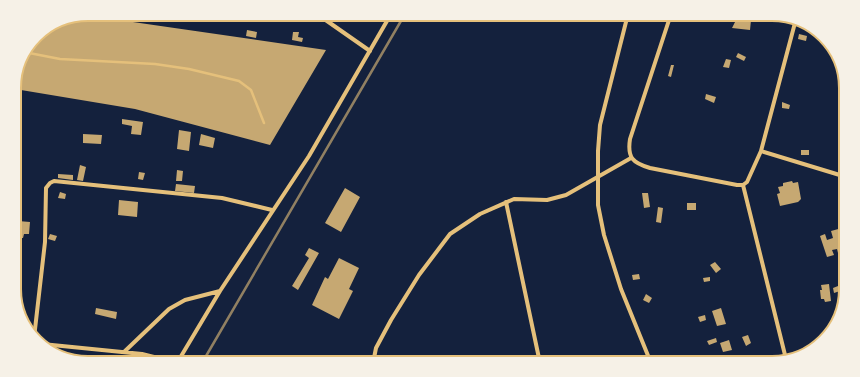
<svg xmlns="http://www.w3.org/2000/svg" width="860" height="377" font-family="Mulish,sans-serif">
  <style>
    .building { fill: #c6a872 }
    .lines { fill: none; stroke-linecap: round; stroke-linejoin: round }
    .service { stroke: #e5c07b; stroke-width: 2.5 }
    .minor { stroke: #e5c07b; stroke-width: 4 }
    .rail { stroke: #918062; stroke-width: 2.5 }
    .rim { fill: none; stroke: #e5c07b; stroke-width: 2 }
  </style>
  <rect width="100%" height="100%" fill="#14213d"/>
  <!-- building -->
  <path class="building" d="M88,14h16l15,6 207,30 -56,95 -135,-36 -114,-19 -6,72 -1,-79 8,-28 17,-22z
    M688,14l10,2 -1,5 -10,-2z
    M739,14l12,6 -1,10 -18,-2z
    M247,30l10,2 -1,6 -10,-2z
    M293,32h6l-1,5 5,1 -1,4 -10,-2z
    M799,34l8,2 -1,5 -8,-2z
    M738,53l8,4 -2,4 -8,-4z
    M726,59l5,1 -2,8 -6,-1z
    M671,65h3l-3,12 -3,-1z
    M706,94l10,3 -2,6 -9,-4z
    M782,102l8,3 -1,4 -7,-1z
    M122,119l21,3 -2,13 -10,-1 1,-8 -10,-2z
    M179,130l12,2 -2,19 -12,-2z
    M83,134l19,1 -1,9 -18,-1z
    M201,134l14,4 -2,10 -14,-3z
    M801,150h8v5h-8z
    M80,165l6,2 -3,14 -6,-1z
    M177,170l6,1 -1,10h-6z
    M139,172l6,1 -2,7 -5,-1z
    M58,174l15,1v5l-15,-2z
    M792,181l1,2 5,-1 3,17 -3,3 -18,4 -3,-12 3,-1 -2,-6 5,-1v-3z
    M176,184l19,2 -1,7 -19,-2z
    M345,188l15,9 -19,35 -16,-9z
    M60,192l6,2 -1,5 -7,-1z
    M642,193h6l2,14 -6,1z
    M119,200l19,2 -1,15 -19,-2z
    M687,203h9v7h-9z
    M658,207l5,1 -2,15 -5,-1z
    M18,221l12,1 -1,12h-5l-1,4h-6z
    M842,228v28l-3,1 -2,-8 -5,1 2,5 -7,2 -7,-21 5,-2 2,6 6,-2 -2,-7z
    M50,234l7,2 -2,5 -7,-2z
    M309,248l10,5 -21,37 -6,-4 17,-28 -4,-3z
    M339,258l20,10 -10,21 4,2 -14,28 -27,-14 13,-28 3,2z
    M715,262l6,7 -5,4 -6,-8z
    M639,274l1,5 -7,1 -1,-5z
    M710,277v4l-6,1 -1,-4z
    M829,284l2,17 -6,1 -1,-3h-3l-1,-9h2l-1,-5z
    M838,286l2,5 -6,2 -1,-5z
    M646,294l6,4 -3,5 -6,-3z
    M96,308l21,4 -1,7 -21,-5z
    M721,308l5,16 -9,2 -5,-15z
    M705,315l1,5 -6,2 -2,-5z
    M748,335l3,8 -5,3 -4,-9z
    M716,338l1,4 -8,3 -2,-4z
    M729,340l3,10 -9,2 -3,-9z"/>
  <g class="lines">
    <!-- service -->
    <path class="service" d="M24,52l36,7 95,5 34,5 50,12 12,9 13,33"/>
    <!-- minor -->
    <path class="minor" d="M317,14l53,37
      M628,14l-28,111 -2,26v54l6,30 17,54 30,74
      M671,14l-41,125c-3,19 3,24 20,29l87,17h6l4,-3 14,-31 82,25
      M761,151l35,-132
      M743,185l43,174
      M506,202l34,161
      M34,338l11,-96 1,-54 4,-5 4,-2 168,17 50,12
      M42,344l100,10 36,9
      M124,352l45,-43 16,-9 35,-9
      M177,363l43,-72 89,-135 82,-142
      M373,363l3,-15 15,-28 28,-45 31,-41 30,-20 34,-15 33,1 19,-5 65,-37"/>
    <!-- rail -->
    <path class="rail" d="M202,363l203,-349"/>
  </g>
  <!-- crop -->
  <path d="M0 0H860V377H0ZM88 21H772A67 67 0 0 1 839 88V289A67 67 0 0 1 772 356H88A67 67 0 0 1 21 289V88A67 67 0 0 1 88 21Z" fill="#f6f1e7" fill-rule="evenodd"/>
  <path class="rim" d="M88 21H772A67 67 0 0 1 839 88V289A67 67 0 0 1 772 356H88A67 67 0 0 1 21 289V88A67 67 0 0 1 88 21Z"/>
</svg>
